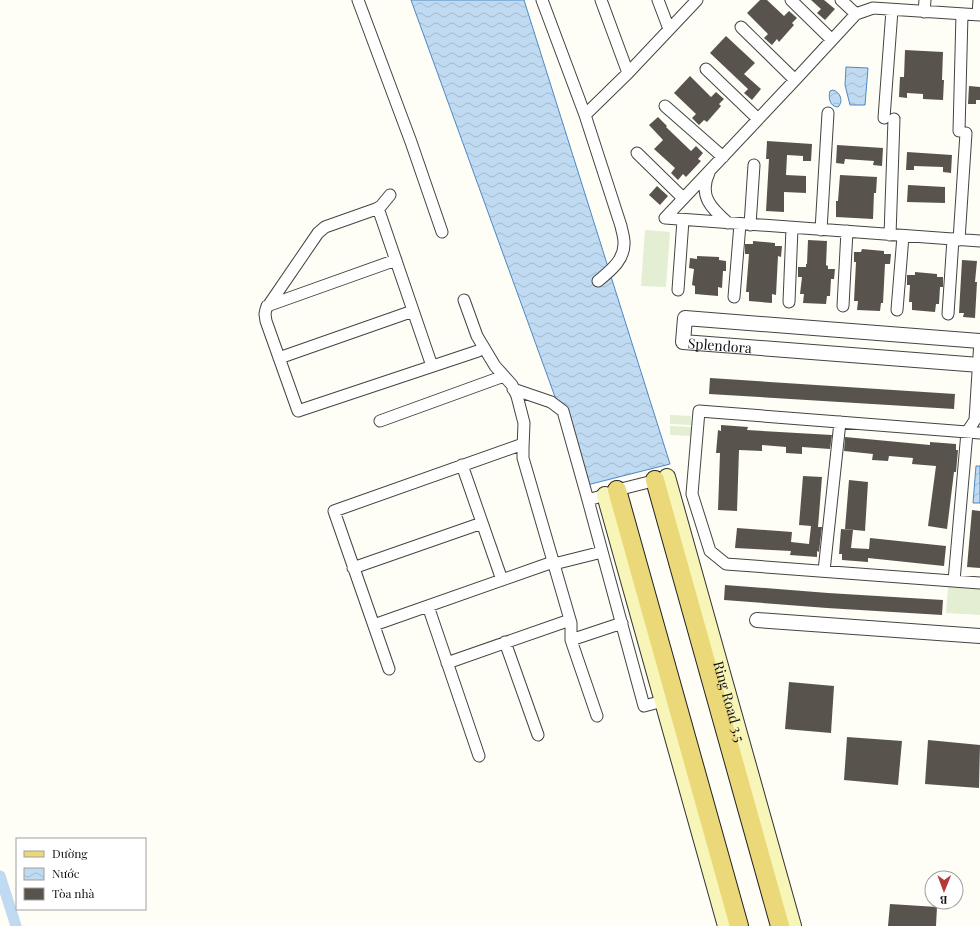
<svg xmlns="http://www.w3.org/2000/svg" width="980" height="926" font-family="'Playfair Display',serif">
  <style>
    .pitch { fill: #e3eed2 }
    .water { fill: url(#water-waves); stroke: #4d89c1 }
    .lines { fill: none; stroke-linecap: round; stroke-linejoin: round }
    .canal { stroke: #bfdaf1; stroke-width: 11 }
    .building { fill: #59534e }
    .minor-casing { stroke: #444; stroke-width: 13 }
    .tertiary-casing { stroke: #444; stroke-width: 16 }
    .secondary-casing { stroke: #333; stroke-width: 18 }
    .primary-casing { stroke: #222; stroke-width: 20 }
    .minor { stroke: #fff; stroke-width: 11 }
    .tertiary { stroke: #fff; stroke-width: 14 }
    .secondary { stroke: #f7f5b8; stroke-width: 16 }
    .primary { stroke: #ebd879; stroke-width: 18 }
    .labels { text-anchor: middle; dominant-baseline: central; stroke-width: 4; stroke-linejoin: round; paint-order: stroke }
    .street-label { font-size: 14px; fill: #111; stroke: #fff }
  </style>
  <defs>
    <pattern id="water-waves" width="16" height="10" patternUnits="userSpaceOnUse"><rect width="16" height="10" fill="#bfdaf1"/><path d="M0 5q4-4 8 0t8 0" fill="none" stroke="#a3bace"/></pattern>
  </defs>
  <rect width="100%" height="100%" fill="#fefdf6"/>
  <!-- pitch -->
  <path class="pitch" d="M645,230l25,2 -4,55 -25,-1z
    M670,415l21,1v9l-21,-1z
    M670,426l21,1v9l-21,-1z
    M948,587l32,2v26l-34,-2z"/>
  <!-- water -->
  <path class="water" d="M411,0h113l146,464 -83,21z
    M846,67l22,1 -3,37h-15l-5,-20z
    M833,90c7,2 11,11 5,17 -8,0 -10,-9 -8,-16z
    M976,466h4v37h-7z"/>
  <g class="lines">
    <!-- canal -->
    <path class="canal" d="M0,876l16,50"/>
  </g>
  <!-- building -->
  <path class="building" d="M760,0h7l17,16 5,-5 8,7 -5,5 2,2 -15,17 -2,-3 -5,6 -8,-7 4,-4 -21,-21z
    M811,0h13l11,9 -10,11 -8,-7 4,-4z
    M726,36l29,27 -11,11 17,15 -9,11 -8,-7 4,-4 -38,-36z
    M905,50l38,2 -1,28h2l-1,20 -20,-1v-5l-16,-1v5l-8,-1 1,-20h4z
    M690,76l21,21 5,-5 8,7 -5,5 2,2 -14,16 -3,-2 -5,5 -7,-7 4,-4 -22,-21z
    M969,86l11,1v13h-4v4h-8z
    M658,117l9,9 -1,1 25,24 5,-5 7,7 -5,6 3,2 -15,16 -3,-3 -5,6 -7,-7 4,-5 -21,-19 9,-9 -14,-15z
    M767,141l45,3 -1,17h-8v-5l-16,-1 -1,20 20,1v17l-22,-1v20l-18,-1 3,-52h-3z
    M837,145l46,3 -1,18 -9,-1 1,-4 -29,-2 -1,5 -8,-1z
    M907,152l45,3 -1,18 -8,-1v-5l-29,-1v4h-8z
    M840,175l37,2 -1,16h-2l-1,26 -37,-2v-16h2z
    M908,185l37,2v16l-38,-1z
    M657,186l11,10 -8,9 -11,-10z
    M808,240l19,1 -1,24 2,1v3h7l-1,10h-3l-1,17h-3l-1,8 -23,-1 1,-9h-4l2,-17h-4v-10h8v-3h1z
    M753,241l22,2v3h7l-1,11 -3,-1 -2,39 -4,-1v9l-23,-2v-9h-3l3,-38h-4v-10h8z
    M862,249l22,2v3h7l-1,10h-5l-2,39h-2l-1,8 -23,-1 1,-9h-4l2,-39h-2v-10h7z
    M697,256l22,1v3l7,1v10h-3l-1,17 -4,-1v9l-23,-2v-8l-3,-1 2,-16 -5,-1 1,-10 7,1z
    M962,260l15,1 -2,21h2l-2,36 -12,-1 1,-4h-5z
    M915,272l22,2v3h6v10h-3l-1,17h-3l-1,8 -23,-2v-8h-3l1,-17h-3v-10h8z
    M710,378l245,16 -1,15 -245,-15z
    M721,425l27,2 -1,3 85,5 -2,14 -28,-2v7l-16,-1v-6l-24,-2v6l-23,-1 -2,61 -19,-1 2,-57h-4l2,-23 3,1z
    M845,437l85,8v-3l26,2v6h2l-2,22h-2l-7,57 -19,-3 8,-60 -24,-2 1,-6 -24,-2 -1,5 -16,-1 1,-6 -29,-3z
    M803,476l19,1 -4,50h4l-3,25 -2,-1v6l-27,-2 1,-4 -56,-3 2,-20 55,4 -1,10 18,2 2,-18 -12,-1z
    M849,480l19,2 -3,49 -20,-2z
    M972,510l8,1v57l-13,-1z
    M841,529l12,1 -2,18 18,1 1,-11 76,8 -2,20 -76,-8v4l-26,-2v-6h-3z
    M725,585l103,8 115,7 -1,15 -115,-7 -103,-8z
    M789,682l45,4 -3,47 -46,-4z
    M847,737l55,4 -4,44 -54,-5z
    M928,740l52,5 -1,43 -54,-4z
    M890,904l47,3 -1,19h-48z"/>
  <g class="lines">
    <defs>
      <path id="minor" d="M358,0l53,142 31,90
        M542,0l43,115 36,111c1,5 3,11 3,16 1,18 -14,29 -26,39
        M601,0l27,73
        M658,0l11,29
        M791,0l41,40
        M841,0l15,14
        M924,12l1,-12
        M978,15l1,-15
        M741,27l54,53
        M706,69l52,50
        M665,106l58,51
        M585,115l43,-42 69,-73
        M884,118l8,-108
        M959,131l3,-117
        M637,153l46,45
        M709,173c-11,23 3,36 19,50
        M390,195l-9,11 -5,3 -51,18 -7,6 -52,76 -1,5 1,7 32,90 180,-60
        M378,208l54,158
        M665,218l130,-138 61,-66 17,-6 107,7
        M665,218l315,23
        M750,225l4,-60
        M821,230l7,-117
        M890,235l4,-116
        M959,240l7,-107
        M678,290l5,-70
        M734,297l6,-73
        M464,300l13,36 18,30 17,19 5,11 7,27 -1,25v10l48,165v17l26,76
        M789,302l3,-74
        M267,306l129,-46
        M843,306l4,-75
        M897,310l6,-74
        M948,314l5,-75
        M279,358l134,-47
        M513,389l38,13 12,9 25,89 17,-5 12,-5 44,-11
        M380,421l124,-45
        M980,433l-281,-22 -7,83 18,57 16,13 254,19
        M462,465l40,115
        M588,500l56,206 19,-5
        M554,564l48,-12
        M353,568l129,-45
        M824,571l16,-149
        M954,581l13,-149 8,-12 5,-80
        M428,606l51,150
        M374,625l179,-63
        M571,640l51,-17
        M505,642l33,93
        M447,663l123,-43
        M389,669l-55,-158 189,-67"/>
      <g id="tertiary">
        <path id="s1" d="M980,341l-295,-23 -2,24 297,23"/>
        <path d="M757,620l223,16"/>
      </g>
      <g id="secondary">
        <path id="s2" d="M667,477l126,449"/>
        <path d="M605,495l121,431"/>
      </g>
      <path id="primary" d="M655,480l125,446
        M617,490l122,436"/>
    </defs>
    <!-- minor casing -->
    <use href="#minor" class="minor-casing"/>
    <!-- tertiary casing -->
    <use href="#tertiary" class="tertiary-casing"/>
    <!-- secondary casing -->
    <use href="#secondary" class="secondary-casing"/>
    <!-- primary casing -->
    <use href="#primary" class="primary-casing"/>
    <!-- minor -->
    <use href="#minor" class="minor"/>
    <!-- tertiary -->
    <use href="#tertiary" class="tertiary"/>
    <!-- secondary -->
    <use href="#secondary" class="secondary"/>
    <!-- primary -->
    <use href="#primary" class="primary"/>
  </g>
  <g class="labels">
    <!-- street labels -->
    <g class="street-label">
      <text stroke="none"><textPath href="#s1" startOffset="357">Splendora</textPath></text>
      <text stroke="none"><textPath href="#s2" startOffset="233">Ring Road 3.5</textPath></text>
    </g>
  </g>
  <!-- legend -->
  <rect x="16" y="838" width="130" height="72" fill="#ffffff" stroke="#a0a0a0"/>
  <rect x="24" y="851" width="20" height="6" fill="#ebd879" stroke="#a0a0a0"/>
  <text x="52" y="858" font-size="12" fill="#111111">Đường</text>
  <rect x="24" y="868" width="20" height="12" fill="url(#water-waves)" stroke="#a0a0a0"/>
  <text x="52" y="878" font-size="12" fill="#111111">Nước</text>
  <rect x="24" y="888" width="20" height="12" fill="#59534e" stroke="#a0a0a0"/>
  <text x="52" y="898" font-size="12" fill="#111111">Tòa nhà</text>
  <!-- north arrow -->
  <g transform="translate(944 890) rotate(181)"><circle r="19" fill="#ffffff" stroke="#a0a0a0"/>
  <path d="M0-3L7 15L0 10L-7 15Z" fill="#b43a36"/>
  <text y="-6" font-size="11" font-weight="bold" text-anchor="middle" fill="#111111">B</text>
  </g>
</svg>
